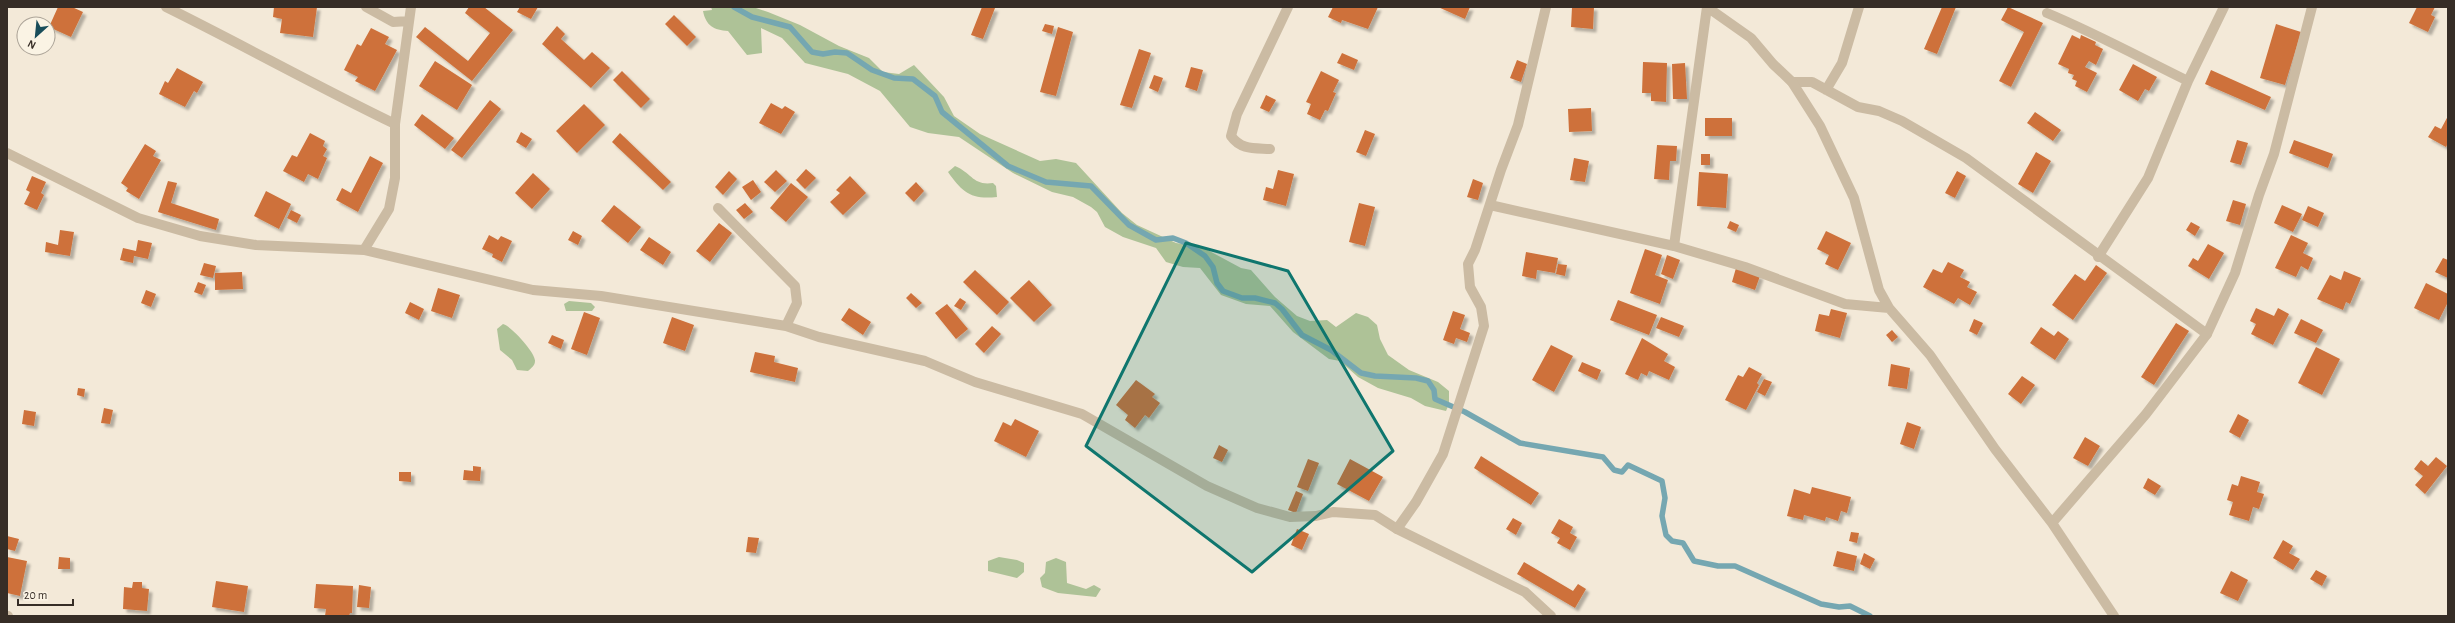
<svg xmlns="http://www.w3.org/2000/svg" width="2455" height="623" font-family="'Alegreya Sans',sans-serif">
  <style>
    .green { fill: #aec297 }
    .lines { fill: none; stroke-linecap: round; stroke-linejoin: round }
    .stream { stroke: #75a7b1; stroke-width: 5.5 }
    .building { fill: #ce713a; filter: url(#shadow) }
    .service { stroke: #cbbba3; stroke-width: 10 }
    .minor { stroke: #cbbba3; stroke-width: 10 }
    .marked { fill: #0f766e; fill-opacity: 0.2; stroke: #0f766e; stroke-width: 3; stroke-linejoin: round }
  </style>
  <defs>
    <filter id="shadow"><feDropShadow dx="3.5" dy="3.5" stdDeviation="1" flood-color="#0004"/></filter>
  </defs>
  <rect width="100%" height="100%" fill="#f3e9d8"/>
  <!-- green -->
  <path class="green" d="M711,7h42l15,5 32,13 39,21 30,12 14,14 16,2 15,-9 30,32 10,19 26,18 60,27 16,-2 20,4 46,50 15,12 39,18 26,4 39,21 10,2 24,27 22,19 13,5 17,-1 9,7 20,-14 12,4 9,8 3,14 8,16 21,15 29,12 11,9v13l-3,7 -21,-5 -14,-8 -33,-10 -20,-11 -18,-16 -11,-2 -36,-27 -23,-26 -24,-2 -25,-9 -21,-27 -17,-1 -17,-5 -10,-14 -33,-11 -18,-10 -8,-15 -6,-5 -18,-10 -21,-5 -39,-19 -54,-36 -31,-4 -18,-6 -30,-36 -32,-17 -43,-11 -23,-25 -21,-10 1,25 -15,2 -19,-24c-14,-1 -22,-5 -25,-20l9,-1z
    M955,166c17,7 18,20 38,17l3,3 1,11c-26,3 -35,-5 -49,-25z
    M569,301l22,2 4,4 -3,4h-26l-2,-7z
    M503,324c7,1 33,29 32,37 0,5 -4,7 -7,10l-11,-1 -5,-10 -12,-10 -3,-21z
    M999,557l18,3 7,3v9l-7,6 -29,-7v-10z
    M1056,558l10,4 1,21 19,6 8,-4 7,4 -5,8 -38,-4 -16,-6 -2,-9 5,-5 1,-11z"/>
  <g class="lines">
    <!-- stream -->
    <path class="stream" d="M734,7l18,10 38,10 22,25 11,2 12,-2 12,1 25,17 22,8 19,1 22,17 7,16 66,54 38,16 45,4 38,39 27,15 17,-2 13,5 19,13 8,11 4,16 6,8 19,7h13l20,5 7,6 20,26 29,15 30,23 14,3 41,2 12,3 6,9 1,9 30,13 55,31 83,14 11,13 8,2 6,-7 34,16 3,17 -3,18 4,19 6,6 11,2 11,18 24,5h17l86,38 18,3 11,-1 20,10"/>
  </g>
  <!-- building -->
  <path class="building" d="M58,7h14l11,5 -12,25 -22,-10z
    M274,7h43l-4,30 -33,-4 2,-14 -9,-2z
    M469,7h15l29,23 -41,51 -56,-44 9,-10 43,34 22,-28 -25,-20z
    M520,7h18l-7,12 -14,-7z
    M982,7l13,1 -12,31 -12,-4z
    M1333,7h45l-10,22 -26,-9 -1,3 -13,-6z
    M1438,7h32l-5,12z
    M1572,7h22l-1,22 -22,-2z
    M1942,7h14l-19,47 -13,-5z
    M2008,7l35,16 -32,64 -12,-6 25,-49 -23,-12z
    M2417,7h18l-4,8 4,2 -7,15 -19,-9z
    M674,15l22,22 -9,9 -22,-22z
    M1045,24l9,2 -2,8 -10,-3z
    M2276,24l25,8 -16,53 -25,-7z
    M557,26l8,8 -4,5 23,21 8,-8 18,16 -19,20 -49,-44z
    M1058,27l15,5 -17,64 -16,-4z
    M371,28l18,9 -4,7 12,6 -22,41 -20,-10 3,-4 -14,-7 13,-26 4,2z
    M2072,35l8,4 1,-4 15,7 -1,3 8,4 -7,16 -7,-4 -4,6 12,6 -10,19 -12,-6 2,-5 -5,-2 2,-4 -6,-2 1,-4 -11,-5z
    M1139,49l12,4 -19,55 -12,-3z
    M1342,53l16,7 -4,10 -17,-7z
    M1517,60l10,4 -6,18 -11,-4z
    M435,61l37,24 -15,25 -38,-24z
    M1643,62l24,1 -1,39 -15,-1v-8h-9z
    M1685,63l2,36h-14l-1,-35z
    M2133,64l24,13 -8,14 -4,-2 -7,12 -19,-11z
    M1191,67l12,3 -6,21 -12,-4z
    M177,68l26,14 -6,11 -3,-2 -9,16 -26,-13 6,-13 3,2z
    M2211,70l60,27 -6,13 -60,-26z
    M622,71l28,28 -9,9 -28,-28z
    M1321,71l18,9 -6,12 3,1 -8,18 -3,-1 -5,10 -13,-6 4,-10 -5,-2z
    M1154,75l9,3 -5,14 -9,-4z
    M1266,95l10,5 -7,12 -9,-4z
    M490,100l11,9 -39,49 -11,-8z
    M771,103l11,6 3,-3 10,6 -14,22 -22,-11z
    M584,104l21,21 -28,28 -21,-22z
    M1591,108l1,23 -23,1 -1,-23z
    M2035,112l26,18 -8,11 -26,-18z
    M422,114l32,24 -9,11 -31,-24z
    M2448,116v27l-2,4 -18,-10 7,-11 6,3z
    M1705,118h27v18h-27z
    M1365,130l10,4 -9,22 -10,-4z
    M521,132l11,7 -6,9 -10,-6z
    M310,133l15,8 -2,5 4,3 -4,7 4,2 -9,21 -10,-5 -4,8 -21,-11 9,-16 5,2z
    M620,133l51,49 -8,8 -51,-48z
    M2237,140l11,3 -7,22 -11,-3z
    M2294,140l39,14 -5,14 -39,-15z
    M145,144l11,7 -3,5 8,4 -22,39 -13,-8 2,-3 -7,-5z
    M1657,145l20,1 -1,15h-6l-1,19 -15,-1z
    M2036,152l15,9 -18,32 -15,-9z
    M1701,154h9v11h-9z
    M370,156l13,7 -25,49 -22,-12 6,-12 9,5z
    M1574,158l15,3 -4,21 -15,-2z
    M806,169l10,9 -11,11 -9,-9z
    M776,170l11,11 -12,11 -11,-10z
    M1278,170l16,4 -8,32 -23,-6 3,-13 7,2z
    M729,171l8,8 -14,16 -8,-8z
    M1957,171l9,5 -11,22 -10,-5z
    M1699,172l29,2 -2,34 -29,-2z
    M533,173l17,16 -18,20 -17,-16z
    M32,176l14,6 -5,11 3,2 -7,15 -13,-6 6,-12 -4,-2z
    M850,176l16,17 -23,22 -13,-13 10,-9 -4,-3z
    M1473,179l10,4 -5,17 -11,-3z
    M753,180l8,12 -10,8 -9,-13z
    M168,181l9,2 -6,20 48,16 -3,11 -58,-18z
    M916,182l8,9 -10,11 -9,-9z
    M791,183l17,14 -22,25 -16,-14z
    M266,191l25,13 -12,25 -25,-13z
    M2233,200l13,4 -6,21 -14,-4z
    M745,203l8,9 -9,7 -8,-9z
    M1359,203l16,4 -10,39 -16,-4z
    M614,205l27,22 -13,16 -27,-22z
    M2282,205l20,9 -9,18 -19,-9z
    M2308,206l16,7 -6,14 -16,-7z
    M291,210l10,5 -4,8 -10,-5z
    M1730,221l9,4 -3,7 -9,-4z
    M2191,222l9,5 -5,9 -9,-6z
    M719,223l13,10 -22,29 -14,-11z
    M60,230l14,2 -4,24 -25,-4 1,-10 12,3z
    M573,231l9,5 -4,9 -10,-5z
    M1826,231l25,12 -13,27 -13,-6 4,-9 -12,-6z
    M489,235l9,5 3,-4 11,5 -10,21 -10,-5 1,-3 -11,-5z
    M2291,235l17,8 -5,10 10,5 -5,12 -7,-4 -5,11 -21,-9z
    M649,237l22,15 -8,13 -23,-15z
    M138,240l14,3 -4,16 -14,-3 -1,7 -13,-3 3,-12 13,3z
    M2208,244l16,9 -15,26 -21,-13 5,-8 5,3z
    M1645,249l17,6 -7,20 13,5 -8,24 -30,-11z
    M1526,252l32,6 -3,15 -18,-3 -1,9 -14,-3z
    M1667,255l13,5 -7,19 -12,-5z
    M2443,258l5,2v18l-13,-6z
    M1948,262l16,8 -4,7 10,5 -3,5 10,5 -7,13 -12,-7 -4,6 -31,-17 10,-18 9,4z
    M204,263l12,3 -3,12 -13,-3z
    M1558,264l9,1 -2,11 -9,-2z
    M2096,265l11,8 -34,47 -21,-15 23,-31 10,7z
    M1736,268l24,8 -5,14 -23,-8z
    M975,270l34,32 -12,13 -34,-33z
    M2344,271l17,7 -11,26 -4,-2 -3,8 -26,-11 13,-24 11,5z
    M242,272l1,17 -28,1v-17z
    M1029,280l23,25 -18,17 -24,-24z
    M198,282l8,3 -4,10 -8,-3z
    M2426,283l22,11v8l-9,18 -25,-12z
    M438,288l22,7 -8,23 -21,-7z
    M146,290l10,4 -5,13 -10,-4z
    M911,293l11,10 -6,5 -10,-10z
    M960,298l6,4 -5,8 -7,-4z
    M1618,300l39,15 -8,20 -39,-15z
    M410,302l14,7 -5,11 -14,-7z
    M947,304l21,25 -12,10 -21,-26z
    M849,308l22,14 -8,13 -22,-15z
    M2256,308l18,8 4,-8 11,6 -16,31 -22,-11 5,-10 -6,-3z
    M1831,309l16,4 -7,25 -25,-7 4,-17 10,2z
    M1453,311l12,4 -5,14 10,4 -3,9 -11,-4 -2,6 -11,-4z
    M584,312l16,6 -13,37 -16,-6z
    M672,317l22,8 -9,26 -22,-8z
    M1661,317l23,9 -5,11 -23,-9z
    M1974,319l9,4 -6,12 -8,-4z
    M2301,319l22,11 -7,13 -22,-10z
    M2176,323l13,8 -35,54 -13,-8z
    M992,326l9,8 -17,19 -9,-9z
    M2041,327l13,9 4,-5 11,8 -14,21 -25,-17z
    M1892,330l6,7 -6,5 -6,-7z
    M552,335l12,5 -3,9 -13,-6z
    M1642,338l26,16 -4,7 11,6 -6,13 -20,-9 -2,5 -6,-3 -3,7 -13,-6z
    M1551,345l22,11 -19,36 -22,-12z
    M2316,347l24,12 -18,36 -24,-12z
    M755,352l20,4 -1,6 24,6 -3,14 -45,-10z
    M1582,362l19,8 -4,10 -19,-9z
    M1891,364l19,4 -3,21 -19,-3z
    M1749,367l13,7 -5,9 2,2 -13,25 -21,-10 13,-25 5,2z
    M2022,376l13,9 -14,19 -13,-10z
    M1764,379l8,3 -7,14 -8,-4z
    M1136,380l19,14 -3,3 8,6 -11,15 -4,-3 -10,13 -10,-8 3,-5 -12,-10z
    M78,388l7,1 -1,8 -7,-2z
    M104,408l9,2 -3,14 -9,-1z
    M24,410l12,2 -2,14 -12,-2z
    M2238,414l11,6 -9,18 -11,-6z
    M1015,419l24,12 -13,26 -32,-16 9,-19 8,4z
    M1907,422l14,5 -7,22 -14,-5z
    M2085,437l15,9 -12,20 -15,-8z
    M1219,445l9,5 -6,12 -9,-4z
    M1481,456l58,37 -8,12 -57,-37z
    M2436,457l11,9 -22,28 -10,-9 8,-9 -9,-7 7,-9 7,6z
    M1308,459l11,4 -11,28 -11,-4z
    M1350,459l33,18 -14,24 -32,-17z
    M473,466l8,1 -1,14 -17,-1 1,-10 9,1z
    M399,472h12v10l-12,-1z
    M2241,476l19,6 -3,10 7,2 -5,15 -6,-2 -4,14 -20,-6 4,-13 -6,-2 5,-16 6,2z
    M2148,478l13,8 -6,9 -12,-7z
    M1812,487l39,10 -4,16 -6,-2 -3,10 -12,-4 -1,4 -21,-6 -1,5 -16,-4 7,-27 16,5z
    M1296,491l7,3 -7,19 -8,-3z
    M1513,518l9,5 -6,12 -10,-6z
    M1559,519l14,8 -3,6 7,4 -7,13 -13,-7 3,-5 -9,-5z
    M1297,529l12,5 -7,16 -11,-5z
    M1851,532l8,1 -2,10 -8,-2z
    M7,536l12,3 -4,12 -8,-2z
    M748,537l11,1 -3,15 -10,-1z
    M2283,540l10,6 -4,7 11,6 -7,11 -20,-12z
    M1837,551l20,5 -3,15 -21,-5z
    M1864,553l11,6 -5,10 -10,-5z
    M7,557l20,4 -7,35 -13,-3z
    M59,557l11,1v11h-12z
    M1524,562l49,29 5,-7 8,5 -11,19 -58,-34z
    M2316,570l11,6 -5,10 -12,-7z
    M2231,571l17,9 -10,21 -18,-8z
    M216,581l32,5 -4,26 -32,-5z
    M133,582h9v6l7,1 -2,22 -24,-2 1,-22 8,1z
    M316,584l37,2 -1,27h-2l-1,3h-24l1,-7 -12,-1z
    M359,585l12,2 -2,21 -12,-1z"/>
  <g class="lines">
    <!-- service -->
    <path class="service" d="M366,7l27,15 16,-1
      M2047,13c48,20 94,45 141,68
      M1792,82h20l46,25 21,4 23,10 64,37 241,176 28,-61 24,-78 15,-41 38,-147
      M1826,90l16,-27 17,-56
      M1270,149c-16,-1 -29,1 -39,-13l6,-22 51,-107
      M7,153l131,65 62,18 56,9 108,5 169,40 68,6 185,30 33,11 106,24 50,21 107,32 125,72 50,22 33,9 26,-1 17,-4 42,3 22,14 128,63 26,24
      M718,208l77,78 2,17 -11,23
      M364,250l25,-41 6,-31v-54l16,-117
      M2098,257l50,-79 40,-97 36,-74"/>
    <!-- minor -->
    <path class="minor" d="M166,7c77,38 152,80 229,117
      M1707,7l44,31 22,26 19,18 28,44 34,72 25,92 10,18
      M1490,205l184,41 71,21 100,37 44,4 41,47 65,94 57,74 62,93
      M1674,246l33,-239
      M2052,523l94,-109 61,-80
      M1397,529l19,-27 27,-48 41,-128 -3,-19 -11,-20 -2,-23 7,-14 26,-80 17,-45 28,-118
      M7,616h1"/>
  </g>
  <!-- marked area -->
  <path class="marked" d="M1186,243l102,28 105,180 -141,121 -166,-126z"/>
  <!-- border -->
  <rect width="2455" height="623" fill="none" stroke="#362d26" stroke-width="16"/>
  <!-- north arrow -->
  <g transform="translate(36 36) rotate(207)"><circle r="19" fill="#faf3e4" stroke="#aca498"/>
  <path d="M0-3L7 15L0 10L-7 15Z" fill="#194d5a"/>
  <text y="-6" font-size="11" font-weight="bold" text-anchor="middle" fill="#362d26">N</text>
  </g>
  <!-- scale -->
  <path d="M18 599v6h55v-6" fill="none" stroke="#362d26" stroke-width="2"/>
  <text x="24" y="599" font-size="12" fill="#362d26" stroke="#faf3e4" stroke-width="3" paint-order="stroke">20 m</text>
</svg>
